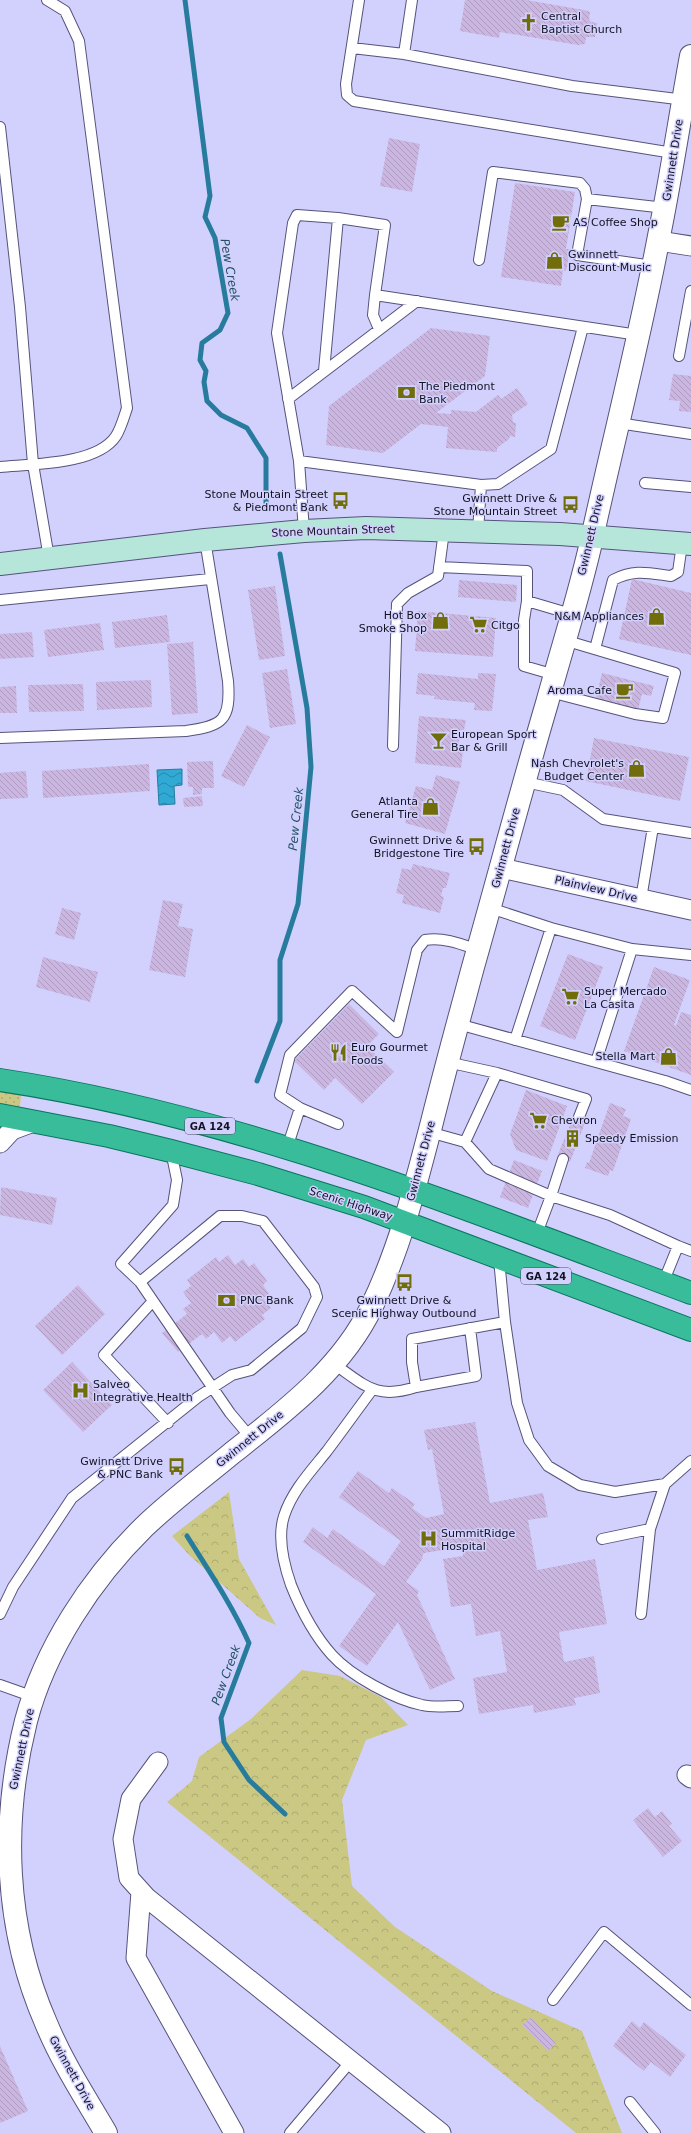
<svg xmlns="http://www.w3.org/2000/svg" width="691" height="2133" font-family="'DejaVu Sans',sans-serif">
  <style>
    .grass { fill: url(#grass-dots) }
    .forest { fill: url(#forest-crowns) }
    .water { fill: url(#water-waves); stroke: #277c9e }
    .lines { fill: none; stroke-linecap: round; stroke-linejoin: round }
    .stream { stroke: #277c9e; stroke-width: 5 }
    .building { fill: url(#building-back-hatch) }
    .service-casing { stroke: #56537a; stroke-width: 12 }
    .minor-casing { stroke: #56537a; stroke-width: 21 }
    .tertiary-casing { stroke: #56537a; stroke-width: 24 }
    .secondary-casing { stroke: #56537a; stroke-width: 24 }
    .trunk-casing { stroke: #0b755f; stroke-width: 24 }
    .service { stroke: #fff; stroke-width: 10 }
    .minor { stroke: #fff; stroke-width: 19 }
    .tertiary { stroke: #fff; stroke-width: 22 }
    .secondary { stroke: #b5e6d9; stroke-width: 22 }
    .trunk { stroke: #38bc9a; stroke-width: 22 }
    .labels { text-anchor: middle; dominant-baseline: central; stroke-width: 3; stroke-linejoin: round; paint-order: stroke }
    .shield { fill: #d2d1fe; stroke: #4c4b63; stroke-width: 1 }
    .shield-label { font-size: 10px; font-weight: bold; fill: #131221 }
    .poi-label { font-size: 11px; fill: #131221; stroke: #d2d1fe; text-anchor: start }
    .street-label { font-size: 11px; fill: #131221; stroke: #d2d1fe }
    .water-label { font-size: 12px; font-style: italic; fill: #235265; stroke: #d2d1fe }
  </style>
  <defs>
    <pattern id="grass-dots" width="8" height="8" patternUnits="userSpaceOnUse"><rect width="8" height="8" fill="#cac883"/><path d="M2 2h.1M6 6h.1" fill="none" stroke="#adab71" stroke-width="1.8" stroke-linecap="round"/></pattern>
    <pattern id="forest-crowns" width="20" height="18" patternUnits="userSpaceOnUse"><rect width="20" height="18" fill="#cac883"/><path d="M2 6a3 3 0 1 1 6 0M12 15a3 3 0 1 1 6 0" fill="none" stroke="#adab71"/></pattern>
    <pattern id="water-waves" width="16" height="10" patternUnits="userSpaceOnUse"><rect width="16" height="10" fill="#30a9d4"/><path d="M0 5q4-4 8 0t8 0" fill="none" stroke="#2888ac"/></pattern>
    <pattern id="building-back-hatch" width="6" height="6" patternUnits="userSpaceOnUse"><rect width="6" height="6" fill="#cab6e0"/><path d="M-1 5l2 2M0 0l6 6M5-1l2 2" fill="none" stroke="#ad9bc0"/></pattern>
  </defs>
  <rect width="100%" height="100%" fill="#d2d1fe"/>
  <!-- grass -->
  <path class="grass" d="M0,1091l21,4 -1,12 -20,-4z"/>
  <!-- forest -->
  <path class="forest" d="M229,1492l10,67 37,66 -16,-7 -70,-62 -18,-20z
    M302,1670l38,6 41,21 27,28 -42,15 -24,60 10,86 43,41 97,64 90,40 40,102h-46l-409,-331 25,-21 7,-24 52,-38z"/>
  <!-- water -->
  <path class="water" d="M182,769v16l-8,1 1,18 -16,1 -2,-35z"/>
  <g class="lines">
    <!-- stream -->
    <path class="stream" d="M185,0l25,196 -5,21 10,21 13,75 -8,17 -18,13 -2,17 6,11 -2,11 3,19 14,14 26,13 19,30v50
      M257,1081l23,-60v-61l18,-56 13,-137 -4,-59 -27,-154
      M187,1536c22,35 45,69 62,107l-28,75 3,24 25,38 36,34"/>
  </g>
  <!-- building -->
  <path class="building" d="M465,0h61l58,10 6,2 -1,7 2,3 6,1 -2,14h-9l-1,7 -7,1 -78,-13 -1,6 -39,-7z
    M389,138l31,6 -8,48 -32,-6z
    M515,183l60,9 -9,57h4l-4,22 -3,-1 -2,16 -60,-9z
    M431,328l59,8 -5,40 -49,37 15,1v-4l25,2 22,-17 3,4 16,-11 11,16 -16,11 1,7 3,1 -1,14 -5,-1 -1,3 -12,9v4l-51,-4 2,-21 -27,-3 -38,29 -57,-8 3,-39z
    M673,374l18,2v36l-12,-1 1,-10 -11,-1z
    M632,579l59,14v62l-72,-16z
    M459,580l58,5 -1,17 -58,-5z
    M275,586l10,70 -26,4 -11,-70z
    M418,611l78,7 -3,39 -78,-6z
    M167,615l3,27 -55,6 -3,-26z
    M100,623l4,27 -56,7 -4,-27z
    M32,632l2,25 -34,2v-25z
    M193,642l5,71 -26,2 -5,-71z
    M287,669l9,55 -26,4 -8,-55z
    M418,673l60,6v-6l18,1 -4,37 -18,-1 1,-7 -41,-4 1,-3 -19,-2z
    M602,673l52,13 -3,10 -9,-2 -4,16 -42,-11z
    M151,680l1,27 -55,3 -1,-28z
    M83,684l1,27 -55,1 -1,-27z
    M16,686l1,27h-17v-26z
    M419,716l47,4 -2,10h-4l-2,20 5,1 -2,17 -46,-5z
    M247,725l23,12 -26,50 -23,-11z
    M594,738l95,19 -9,44 -94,-20z
    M213,761l1,27h-12v6l-9,1v-8h-5l-1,-25z
    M149,764l1,27 -107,7 -1,-27z
    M26,771l2,27 -28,1v-26z
    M436,775l24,7 -15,52 -40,-11 11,-37 16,4z
    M202,796l1,10 -19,1 -1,-9z
    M413,864l37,9 -4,15h-3l-2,8 3,1 -4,16 -38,-10 2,-8 -8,-2 6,-25 9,2z
    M163,900l20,4 -5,22 15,3 -8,48 -36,-7z
    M62,908l19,5 -7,27 -19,-6z
    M568,954l35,13 -28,73 -35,-14z
    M43,957l55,15 -8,30 -54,-15z
    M654,967l36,13 -16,45 2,1 5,-14 10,3v60l-67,-24z
    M349,1004l30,30 -12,12 27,26 -32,32 -27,-26 -11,12 -30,-29z
    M526,1090l41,16 -20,55 -31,-11 -6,-16z
    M610,1103l16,6 -3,7 8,3 -18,52 -3,-1 -2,6 -23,-8 2,-6 2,1z
    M574,1115l12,5 -16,42 -13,-5z
    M514,1160l28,11 -14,37 -28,-11z
    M1,1187l56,11 -5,27 -52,-10z
    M228,1255l7,10 8,-6 6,8 5,-4 13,18 -4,4 6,9 -6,4 8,10 -9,7 3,4 -30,23 -5,-6 -8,7 -8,-11 -8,7 -4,-5 -24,18 -16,-19 25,-19 -4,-5 8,-6 -8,-11 8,-6 -4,-6 29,-23 3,5z
    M78,1285l27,29 -43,41 -27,-29z
    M72,1362l40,43 -29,27 -40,-42z
    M475,1422l15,81 53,-10 5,24 -20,3 9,50 58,-11 12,65 -48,8 5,30 30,-6 6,37 -26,5 2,7 -42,8 -1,-8 -54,9 -6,-36 34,-6 -7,-41 -24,5 -5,-32 -20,3 -8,-48 20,-3 -1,-9 -38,6 -2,4 1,1 -17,24 13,9 -2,4 38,84 -25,11 -32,-68 -31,44 -28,-20 37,-52 -73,-52 10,-15 14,11 6,-9 51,37 17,-25 -62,-44 19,-26 31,22 3,-5 23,16 -3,4 14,10 18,-4 -12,-65 -4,1 -4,-20z
    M648,1808l7,9 7,-6 10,13 -3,2 13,15 -19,16 -30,-37z
    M531,2017l25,26 -8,8 -26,-26z
    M632,2021l8,7 4,-6 42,33 -16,22 -19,-15 -7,9 -31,-25z
    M0,2046l28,65 -28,12z"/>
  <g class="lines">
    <defs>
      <path id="service" d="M359,0l-13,84 1,11 7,6 319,52
        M352,48l52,6 168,32 113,14
        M404,54l8,-54
        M0,127l20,180 13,157 16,94
        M479,260l14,-88 87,11 5,6 2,10
        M653,266l-76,-11 10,-56 78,9
        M375,295l-2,20 6,14
        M679,356l12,-65
        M324,371l14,-153
        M288,399l129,-98
        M618,423l73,11
        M299,461l182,24 17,-1 53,-35 32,-122
        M0,467c31,-3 97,-2 116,-31 5,-8 8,-19 11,-28l-48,-367 -14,-30 -18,-11
        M645,483l46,4
        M304,531l-5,-70 -22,-128 16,-110 4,-8 41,3 47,7 -10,70 263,40
        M478,532l3,-47
        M439,567l88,4v30l44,13
        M0,600l210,-21
        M527,601l-3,19v46l31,9
        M595,649l18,-69c21,-11 35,-7 58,-4l7,-4 4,-28
        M550,692l85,22 28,4 12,-45 -111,-33
        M0,738l186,-7c37,-5 45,-11 42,-50l-23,-141
        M393,746l4,-142 11,-11 30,-17 6,-45
        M525,782l38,8 40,29 88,14
        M641,899l12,-72
        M490,908l61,20 -36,112
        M551,928l81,21 -36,113
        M632,949l59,6
        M458,1024l207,57 26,9
        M447,1062l50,11 89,26 -7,18
        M300,1108l38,16
        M429,1132l36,10 24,27 62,27 12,-37
        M465,1142l32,-69
        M287,1148l13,-40 -20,-13 10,-40 62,-64 45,41 20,-82 8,-10c19,-3 36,4 53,10
        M536,1236l15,-40 59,19 68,31
        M499,1259l6,63 12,81 12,37 19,26 32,19 35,7 50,-8 26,-23
        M140,1282l13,19 -49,54 64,68
        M663,1283l15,-37 13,5
        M153,1301l77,112 21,25
        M334,1364c32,22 42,36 82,23l-4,-25v-23l93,-17
        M416,1387l60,-11 -6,-48
        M372,1390c-15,20 -30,41 -45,61 -16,20 -35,40 -43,65 -7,22 0,49 7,69 10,25 23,50 41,70 19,21 62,44 90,50 12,3 24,1 36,1
        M602,1539l48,-10 15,-45
        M0,1614l13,-27 59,-89 126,-101 34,-22 19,-5 51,-42 15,-31 -3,-10 -51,-66 -21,-5h-22l-80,66 -19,-18 52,-59 4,-25 -6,-29
        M641,1614l9,-85
        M0,1685l34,12
        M553,2000l51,-68 87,73
        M630,2102l25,31
        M290,2133l61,-72"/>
      <path id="minor" d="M659,241l32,5
        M501,868l190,42
        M0,1143l12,-13 24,-9
        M158,1762l-27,37 -8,40 6,39 18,20 294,235
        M687,1775l4,3
        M141,1892l-5,66 98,175"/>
      <path id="tertiary" d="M106,2133c-21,-36 -44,-71 -60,-110 -42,-96 -45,-202 -20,-302 19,-72 65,-142 118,-194 27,-26 58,-49 87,-73 53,-42 111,-85 141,-148 28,-58 44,-122 60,-184 13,-52 27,-103 41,-155 25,-88 48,-176 74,-264 15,-55 33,-110 45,-165 22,-101 48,-201 67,-302 12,-59 21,-120 32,-180"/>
      <path id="secondary" d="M0,564l205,-24 99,-9 62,-3 194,6 131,10"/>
      <path id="trunk" d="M0,1080c240,36 465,129 691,213
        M0,1115l109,21 62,15 87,23 106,33 327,123"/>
    </defs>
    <!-- service casing -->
    <use href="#service" class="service-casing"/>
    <!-- minor casing -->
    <use href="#minor" class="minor-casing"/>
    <!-- tertiary casing -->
    <use href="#tertiary" class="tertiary-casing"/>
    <!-- secondary casing -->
    <use href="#secondary" class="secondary-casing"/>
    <!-- trunk casing -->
    <use href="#trunk" class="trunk-casing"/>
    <!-- service -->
    <use href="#service" class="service"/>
    <!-- minor -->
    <use href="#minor" class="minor"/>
    <!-- tertiary -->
    <use href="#tertiary" class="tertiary"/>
    <!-- secondary -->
    <use href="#secondary" class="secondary"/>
    <!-- trunk -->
    <use href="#trunk" class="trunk"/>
  </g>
  <!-- icons -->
  <defs>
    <symbol id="church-bare" viewBox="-9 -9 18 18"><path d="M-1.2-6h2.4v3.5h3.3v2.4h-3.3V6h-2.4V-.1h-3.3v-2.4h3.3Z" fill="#716d0b" stroke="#d2d1fe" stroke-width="2.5" paint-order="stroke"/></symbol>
    <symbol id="cafe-bare" viewBox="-9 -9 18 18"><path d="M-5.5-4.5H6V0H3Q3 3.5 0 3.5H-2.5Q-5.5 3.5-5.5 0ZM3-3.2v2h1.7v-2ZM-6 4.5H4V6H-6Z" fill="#716d0b" stroke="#d2d1fe" stroke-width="2.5" paint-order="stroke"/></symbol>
    <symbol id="shop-bare" viewBox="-9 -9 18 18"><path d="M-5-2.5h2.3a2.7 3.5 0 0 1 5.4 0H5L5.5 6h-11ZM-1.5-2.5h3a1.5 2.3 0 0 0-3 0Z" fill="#716d0b" stroke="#d2d1fe" stroke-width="2.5" paint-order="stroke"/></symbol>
    <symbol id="bank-bare" viewBox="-9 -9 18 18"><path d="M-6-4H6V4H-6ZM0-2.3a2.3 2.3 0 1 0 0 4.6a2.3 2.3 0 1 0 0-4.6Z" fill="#716d0b" stroke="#d2d1fe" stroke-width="2.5" paint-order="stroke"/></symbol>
    <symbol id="bus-bare" viewBox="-9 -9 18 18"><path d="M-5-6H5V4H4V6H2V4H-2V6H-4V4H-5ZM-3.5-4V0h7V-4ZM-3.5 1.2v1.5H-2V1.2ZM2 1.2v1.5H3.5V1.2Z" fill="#716d0b" stroke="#d2d1fe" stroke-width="2.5" paint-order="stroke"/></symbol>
    <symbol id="supermarket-bare" viewBox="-9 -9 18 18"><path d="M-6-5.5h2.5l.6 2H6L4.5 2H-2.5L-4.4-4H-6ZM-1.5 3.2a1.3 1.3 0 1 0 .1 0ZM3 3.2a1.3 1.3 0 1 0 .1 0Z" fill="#716d0b" stroke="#d2d1fe" stroke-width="2.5" paint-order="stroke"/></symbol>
    <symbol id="bar-bare" viewBox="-9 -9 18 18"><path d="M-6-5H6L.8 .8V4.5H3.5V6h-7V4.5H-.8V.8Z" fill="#716d0b" stroke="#d2d1fe" stroke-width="2.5" paint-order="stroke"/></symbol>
    <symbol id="restaurant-bare" viewBox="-9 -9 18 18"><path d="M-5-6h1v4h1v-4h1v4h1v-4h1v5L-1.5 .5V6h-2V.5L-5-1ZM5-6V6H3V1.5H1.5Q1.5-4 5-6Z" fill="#716d0b" stroke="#d2d1fe" stroke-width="2.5" paint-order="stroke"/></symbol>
    <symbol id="building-bare" viewBox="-9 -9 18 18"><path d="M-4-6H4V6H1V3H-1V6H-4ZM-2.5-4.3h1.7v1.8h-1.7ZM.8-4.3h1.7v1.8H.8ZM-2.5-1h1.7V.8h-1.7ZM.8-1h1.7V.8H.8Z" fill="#716d0b" stroke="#d2d1fe" stroke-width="2.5" paint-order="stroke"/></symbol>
    <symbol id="hospital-bare" viewBox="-9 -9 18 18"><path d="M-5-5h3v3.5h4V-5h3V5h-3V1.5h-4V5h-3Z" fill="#716d0b" stroke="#d2d1fe" stroke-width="2.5" paint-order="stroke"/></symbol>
  </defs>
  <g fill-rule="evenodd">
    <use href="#church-bare" x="516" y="10" width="25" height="25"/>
    <use href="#cafe-bare" x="548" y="210" width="25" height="25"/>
    <use href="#shop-bare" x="542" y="248" width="25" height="25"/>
    <use href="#bank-bare" x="394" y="380" width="25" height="25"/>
    <use href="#bus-bare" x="328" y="488" width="25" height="25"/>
    <use href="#bus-bare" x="558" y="492" width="25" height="25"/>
    <use href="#shop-bare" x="644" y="604" width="25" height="25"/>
    <use href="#shop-bare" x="428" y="608" width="25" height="25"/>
    <use href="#supermarket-bare" x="466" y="612" width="25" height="25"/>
    <use href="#cafe-bare" x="612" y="678" width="25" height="25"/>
    <use href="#bar-bare" x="426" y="728" width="25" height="25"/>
    <use href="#shop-bare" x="624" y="756" width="25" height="25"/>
    <use href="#shop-bare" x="418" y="794" width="25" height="25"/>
    <use href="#bus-bare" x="464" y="834" width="25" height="25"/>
    <use href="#supermarket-bare" x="558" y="984" width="25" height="25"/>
    <use href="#restaurant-bare" x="326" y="1040" width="25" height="25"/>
    <use href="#shop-bare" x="656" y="1044" width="25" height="25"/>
    <use href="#supermarket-bare" x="526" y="1108" width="25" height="25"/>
    <use href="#building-bare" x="560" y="1126" width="25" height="25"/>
    <use href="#bus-bare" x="392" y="1270" width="25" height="25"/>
    <use href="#bank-bare" x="214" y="1288" width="25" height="25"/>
    <use href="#hospital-bare" x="68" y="1378" width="25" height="25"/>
    <use href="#bus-bare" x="164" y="1454" width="25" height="25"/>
    <use href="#hospital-bare" x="416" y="1526" width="25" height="25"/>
  </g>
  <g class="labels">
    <!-- shield labels -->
    <g class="shield">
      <rect x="185" y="1118" width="50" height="16" rx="3"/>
      <rect x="521" y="1268" width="50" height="16" rx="3"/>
    </g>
    <g class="shield-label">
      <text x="210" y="1126">GA 124</text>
      <text x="546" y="1276">GA 124</text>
    </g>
    <!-- poi labels -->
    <g class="poi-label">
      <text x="541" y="16">Central<tspan x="541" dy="13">Baptist Church</tspan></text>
      <text x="573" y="222">AS Coffee Shop</text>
      <text x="568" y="254">Gwinnett<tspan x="568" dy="13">Discount Music</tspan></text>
      <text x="419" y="386">The Piedmont<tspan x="419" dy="13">Bank</tspan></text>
      <text x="328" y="494" text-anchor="end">Stone Mountain Street<tspan x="328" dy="13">&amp; Piedmont Bank</tspan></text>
      <text x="557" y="498" text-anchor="end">Gwinnett Drive &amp;<tspan x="557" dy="13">Stone Mountain Street</tspan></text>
      <text x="427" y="615" text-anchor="end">Hot Box<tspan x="427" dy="13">Smoke Shop</tspan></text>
      <text x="644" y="616" text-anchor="end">N&amp;M Appliances</text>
      <text x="491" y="625">Citgo</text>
      <text x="612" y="690" text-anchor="end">Aroma Cafe</text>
      <text x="451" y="734">European Sport<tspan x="451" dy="13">Bar &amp; Grill</tspan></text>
      <text x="624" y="763" text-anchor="end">Nash Chevrolet's<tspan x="624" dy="13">Budget Center</tspan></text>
      <text x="418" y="801" text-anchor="end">Atlanta<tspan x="418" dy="13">General Tire</tspan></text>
      <text x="464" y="840" text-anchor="end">Gwinnett Drive &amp;<tspan x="464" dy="13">Bridgestone Tire</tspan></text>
      <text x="584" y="991">Super Mercado<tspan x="584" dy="13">La Casita</tspan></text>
      <text x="351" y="1047">Euro Gourmet<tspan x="351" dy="13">Foods</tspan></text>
      <text x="655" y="1056" text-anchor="end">Stella Mart</text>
      <text x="551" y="1120">Chevron</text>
      <text x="585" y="1138">Speedy Emission</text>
      <text x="240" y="1300">PNC Bank</text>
      <text x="404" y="1300" text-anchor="middle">Gwinnett Drive &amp;<tspan x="404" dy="13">Scenic Highway Outbound</tspan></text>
      <text x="93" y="1384">Salveo<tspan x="93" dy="13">Integrative Health</tspan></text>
      <text x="163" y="1461" text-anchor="end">Gwinnett Drive<tspan x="163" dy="13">&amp; PNC Bank</tspan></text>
      <text x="441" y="1533">SummitRidge<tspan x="441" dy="13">Hospital</tspan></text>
    </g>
    <!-- street labels -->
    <g class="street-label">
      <text transform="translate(673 160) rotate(-81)">Gwinnett Drive</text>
      <text transform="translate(333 531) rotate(-2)">Stone Mountain Street</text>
      <text transform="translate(591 535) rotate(-77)">Gwinnett Drive</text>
      <text transform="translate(506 848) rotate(-75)">Gwinnett Drive</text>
      <text transform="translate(596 889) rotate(13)">Plainview Drive</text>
      <text transform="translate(421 1161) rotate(-75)">Gwinnett Drive</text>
      <text transform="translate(351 1204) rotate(18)">Scenic Highway</text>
      <text transform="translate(250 1439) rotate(-39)">Gwinnett Drive</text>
      <text transform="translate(22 1749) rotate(-78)">Gwinnett Drive</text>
      <text transform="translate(72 2073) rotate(61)">Gwinnett Drive</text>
    </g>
    <!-- water labels -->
    <g class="water-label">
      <text transform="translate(230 270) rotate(80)">Pew Creek</text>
      <text transform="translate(296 819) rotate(-84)">Pew Creek</text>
      <text transform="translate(226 1675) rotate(-70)">Pew Creek</text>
    </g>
  </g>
</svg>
